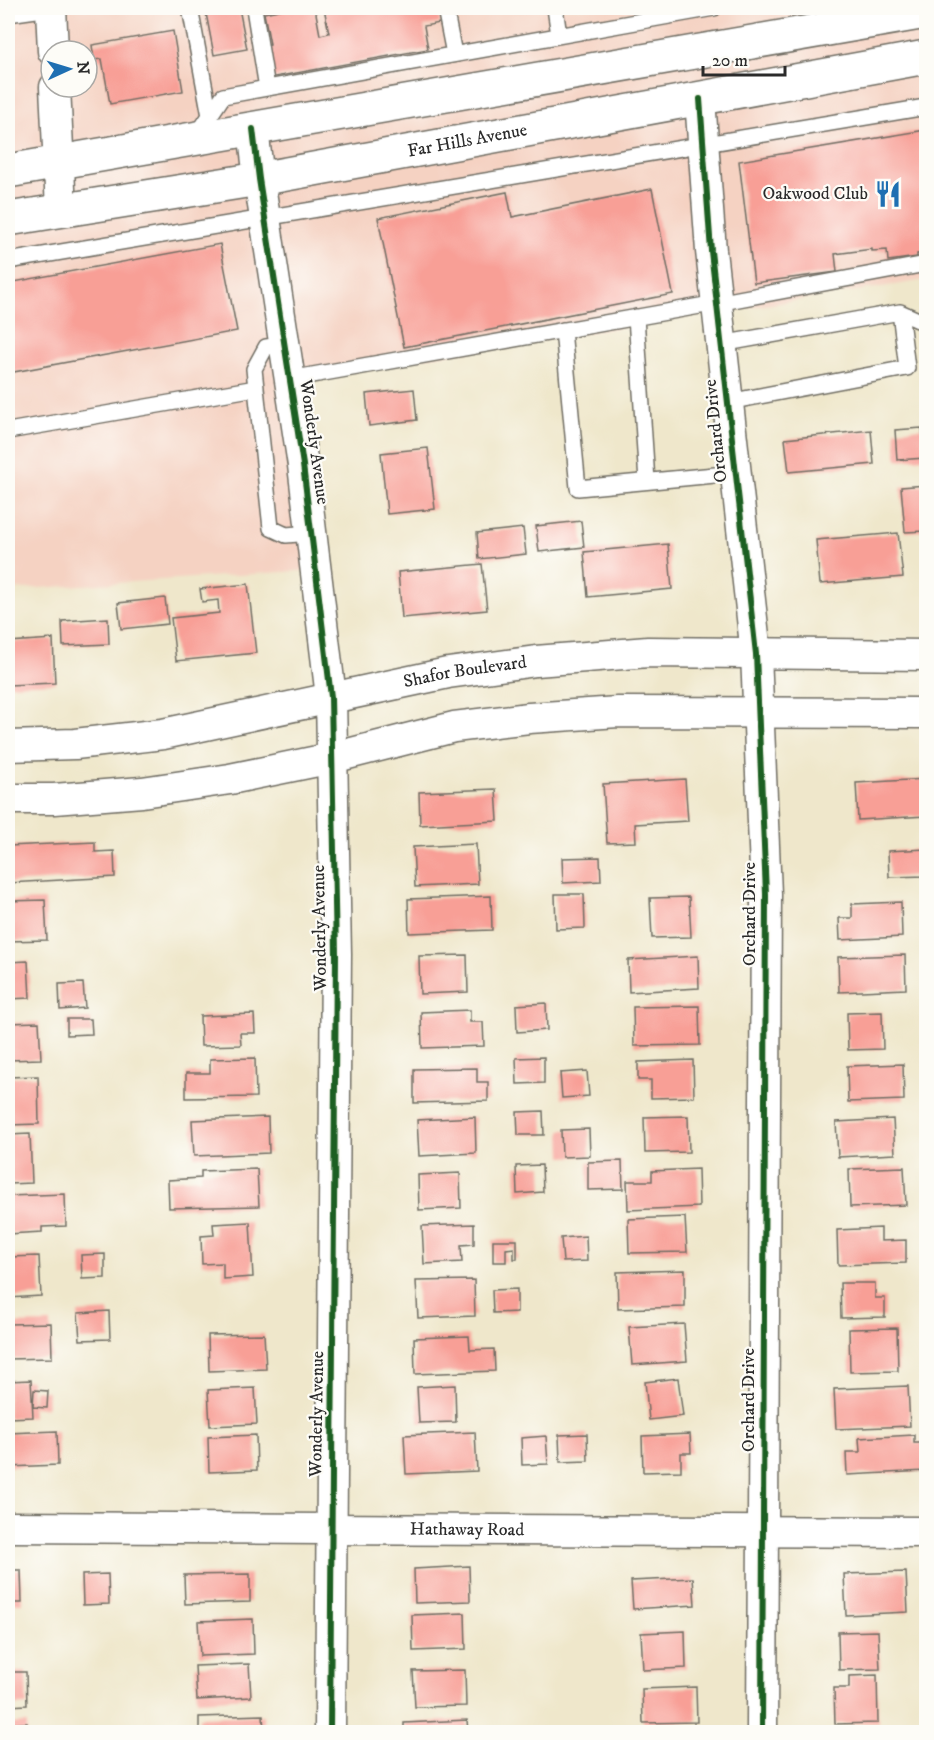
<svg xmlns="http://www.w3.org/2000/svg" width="934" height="1740" font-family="'IM FELL DW Pica',serif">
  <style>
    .built { fill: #f5d2c2; fill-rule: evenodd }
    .building { fill: #f89f96 }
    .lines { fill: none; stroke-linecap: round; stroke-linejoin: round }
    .service-casing { stroke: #706d63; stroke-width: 18 }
    .minor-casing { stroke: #706d63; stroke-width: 33 }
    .primary-casing { stroke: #706d63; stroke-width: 36 }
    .service { stroke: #fff; stroke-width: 15 }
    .minor { stroke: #fff; stroke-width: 30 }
    .primary { stroke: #fff; stroke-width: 33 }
    .cycleway-casing { stroke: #fdfcf7; stroke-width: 10 }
    .cycleway { stroke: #1b5e20; stroke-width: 6 }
    .labels { text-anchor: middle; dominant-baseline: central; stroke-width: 4.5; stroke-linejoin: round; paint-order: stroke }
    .street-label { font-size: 18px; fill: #2b2b2b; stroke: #fdfcf7 }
    .poi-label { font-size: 18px; fill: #2b2b2b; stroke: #fdfcf7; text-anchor: end }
  </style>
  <rect width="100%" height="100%" fill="#fdfcf7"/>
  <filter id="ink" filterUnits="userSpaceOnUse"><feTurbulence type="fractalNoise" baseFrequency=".0167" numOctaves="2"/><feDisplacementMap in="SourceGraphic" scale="12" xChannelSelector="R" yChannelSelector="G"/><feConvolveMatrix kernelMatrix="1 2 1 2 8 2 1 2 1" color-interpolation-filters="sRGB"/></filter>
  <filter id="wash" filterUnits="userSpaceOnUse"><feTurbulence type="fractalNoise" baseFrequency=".008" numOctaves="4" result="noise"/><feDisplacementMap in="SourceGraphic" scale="24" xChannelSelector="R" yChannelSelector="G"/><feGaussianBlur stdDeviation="1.35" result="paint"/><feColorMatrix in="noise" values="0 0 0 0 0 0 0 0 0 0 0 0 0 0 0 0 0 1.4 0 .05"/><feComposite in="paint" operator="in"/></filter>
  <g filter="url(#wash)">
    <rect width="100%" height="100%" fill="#efe7cb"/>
    <!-- built -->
    <path class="built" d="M8,8h918v272l-636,99 25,191 -307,20zM51,51h36v36h-36z"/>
    <g id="blocks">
      <!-- building -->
      <path class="building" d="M205,8h34l8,41 -33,6z
        M282,8h33l5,27 9,-2 -5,-25h113l3,15 -16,3 4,23 -159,29 -6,-32 7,-2 -6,-31 19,-4z
        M451,8h33v1l-32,5z
        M173,31l10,60 -73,13 -8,-45 -8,1 -2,-15z
        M926,130v123l-9,1v3l-29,4 -1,-11 -15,1v-2l-37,5 2,18 -83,11 -15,-122z
        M652,189l21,105 -269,53 -26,-129 129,-26 5,25z
        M220,244l17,87 -229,42v-90z
        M414,389l3,31 -48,6 -3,-32z
        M922,428l3,30 -28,2 -2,-30z
        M871,430l3,34 -85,8 -4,-33z
        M428,448l7,61 -48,5 -6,-61z
        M926,485v46l-21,1 -4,-45z
        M581,521l3,26 -45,5 -3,-26z
        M523,528l3,26 -47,5 -2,-26z
        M898,533l5,44 -83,7 -4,-44z
        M668,544l4,45 -84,8 -4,-45z
        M482,564l5,46 -85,8 -4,-46z
        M248,584l8,69 -80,8 -5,-43 48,-5 -1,-13 -16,2 -2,-13z
        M165,598l3,26 -47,5 -3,-26z
        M108,618l1,26 -46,2 -1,-25z
        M53,639l2,44 -47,2v-43z
        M685,779l3,42 -53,3 1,18 -29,1 -4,-59z
        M926,779v37l-68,4 -2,-37z
        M496,789l2,32 -78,4 -1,-33z
        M95,842v10l19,-1 1,26 -107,6v-37z
        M476,844l2,40 -63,3 -2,-40z
        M926,849v27l-37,1 -1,-26z
        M600,857l1,24 -38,2 -1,-25z
        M555,894h29l1,34 -29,1z
        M491,896l1,34 -83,3 -1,-34z
        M689,897l2,40 -39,1 -2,-40z
        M45,900l2,40 -39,1v-40z
        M901,902l1,35 -62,3 -1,-22h13v-14z
        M467,955l1,37 -48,2 -1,-38z
        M905,955l1,34 -67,3 -1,-35z
        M698,956l1,32 -70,4 -1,-32z
        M28,961l2,37 -22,1v-37z
        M83,983l2,25 -25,2 -1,-26z
        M546,1003l1,27 -30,2 -1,-27z
        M699,1006l1,39 -66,1 -1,-39z
        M470,1010v12h13l1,24 -62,2 -1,-36z
        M882,1012l1,37 -35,1 -1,-37z
        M254,1014l1,19h-15l1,12 -40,1 -1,-30z
        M67,1019h24l1,15 -25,1z
        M39,1022l2,37 -33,1v-37z
        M544,1057v26l-27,1 -1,-26z
        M255,1058l1,39 -70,1v-25h24v-14z
        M693,1060l1,37 -43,1v-18h-13v-18z
        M903,1064l1,36 -56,2 -1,-36z
        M477,1068v14h11v19l-74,2v-34z
        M587,1071l2,25 -27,2 -2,-25z
        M38,1076l1,48 -31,1v-48z
        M543,1111l1,24h-26l-1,-23z
        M688,1116l1,36 -44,1 -1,-36z
        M268,1117l1,36 -75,3 -2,-36z
        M475,1117l1,36 -57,3 -2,-36z
        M893,1119l2,35 -57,3 -2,-35z
        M589,1129l1,27 -28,1 -1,-27z
        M30,1134l2,49 -24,1v-49z
        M622,1161l1,28 -35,1v-28z
        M542,1165l1,27 -26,2 -1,-28z
        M904,1167l2,38 -56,2 -1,-38z
        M257,1169l2,37 -90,2 -1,-28 33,-2v-7z
        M698,1169l1,38 -71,3 -1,-29h25v-10z
        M460,1173l1,35 -42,2 -1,-35z
        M65,1194l1,32 -24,1v5l-34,2v-38z
        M685,1217l2,35 -58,1 -1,-34z
        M250,1222l3,55 -30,2v-16l-21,1 -1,-28 13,-1 -1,-11z
        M474,1224v20l-13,1 1,17 -38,2 -2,-38z
        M881,1228v13l25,-1v23l-68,2 -1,-35z
        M586,1236l1,25 -24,1 -2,-24z
        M493,1240h24v19h-3v-11l-8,1v13h-13z
        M105,1254v24l-23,1 -1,-24z
        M39,1256l2,40 -33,2v-41z
        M685,1270v37l-67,2 -1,-37z
        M474,1280l1,36 -57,2 -2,-37z
        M840,1283h35v15h10v19l-44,1z
        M517,1289v23l-24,1 -1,-23z
        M109,1311l1,28 -30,1 -2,-27z
        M51,1323l1,35 -44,1v-35z
        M684,1324l3,37 -55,4 -3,-38z
        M897,1328l1,43 -48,1 -1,-43z
        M264,1334l2,35 -57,2 -1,-36z
        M469,1336l1,14 24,-1 1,22 -80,3 -1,-36z
        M678,1378l5,38 -34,4 -4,-38z
        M31,1380l2,37 -25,1v-37z
        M455,1385l1,37 -37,1 -2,-36z
        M908,1386l2,40 -74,3 -2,-40z
        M255,1388l2,36 -47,2 -2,-36z
        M34,1390l14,1 -1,17 -14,-1z
        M57,1431l1,34 -50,2v-34z
        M475,1432l2,39 -71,3 -2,-39z
        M587,1434l1,27 -28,1 -1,-27z
        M690,1434l1,19h-10v18l-38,1 -1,-36z
        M256,1435l1,35 -48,2 -1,-35z
        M914,1435v8h12v28l-79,4 -1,-23h14l-1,-14z
        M546,1436l2,28 -26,1 -1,-27z
        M469,1566l1,35 -55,2 -1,-34z
        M8,1570h13l1,33h-14z
        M906,1572l2,40 -62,3 -2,-41z
        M108,1574l1,30 -26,1 -1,-30z
        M250,1574v28l-65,2 -1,-29z
        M693,1578l2,27 -62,4 -2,-28z
        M465,1613l1,36 -53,2 -1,-36z
        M253,1619l1,35 -54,2 -2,-35z
        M8,1625h1l2,29 -3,1z
        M685,1631l1,37 -43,2 -2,-37z
        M878,1631l2,38 -41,1 -1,-38z
        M249,1664l2,33 -54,3 -2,-34z
        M465,1670l1,36 -51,1 -2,-36z
        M8,1672h18l1,33 -19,1z
        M877,1675l1,48 -43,1 -1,-36h15v-12z
        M696,1687l1,35 -54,1 -1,-34z
        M263,1715l1,17h-65v-15z
        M467,1720l1,12h-64v-9z
        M27,1723v9h-19v-8z
        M127,1729h26v3h-26z"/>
    </g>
  </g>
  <g filter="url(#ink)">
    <use href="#blocks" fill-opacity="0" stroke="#706d63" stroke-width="1.5"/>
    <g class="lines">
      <defs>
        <path id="service" d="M190,8l20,108
          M254,8l13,80
          M445,8l9,46
          M555,8l4,27
          M8,14l42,-6
          M197,135l26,-39 491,-88
          M8,261l918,-154
          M900,312l18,8 8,-1
          M636,317l11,164
          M563,330l15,158 158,-15
          M721,344l179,-32 7,56 -179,34
          M290,379l427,-76 209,-39
          M256,388l15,140 15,7 25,-2
          M8,431l248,-43 -2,-19 12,-22 18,-2"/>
        <g id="minor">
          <path d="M51,8l2,43"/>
          <path d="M55,87l6,122"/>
          <path d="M700,99l11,152 45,403 10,240 -4,838"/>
          <path d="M253,129l6,50 44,286 28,232 5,257 -6,778"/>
          <path id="s1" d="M8,746l67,-2 88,-10 285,-61 88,-12 112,-9 278,3"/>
          <path d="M8,799h46l88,-7 88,-13 102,-21 122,-31 75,-9 89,-6 308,1"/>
          <path id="s2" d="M8,1527c306,1 612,5 918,5"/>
        </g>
        <g id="primary">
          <path d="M8,171l918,-159"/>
          <path id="s3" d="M8,219l251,-40 667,-122"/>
        </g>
      </defs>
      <!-- service casing -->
      <use href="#service" class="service-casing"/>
      <!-- minor casing -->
      <use href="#minor" class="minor-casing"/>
      <!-- primary casing -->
      <use href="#primary" class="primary-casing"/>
      <!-- service -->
      <use href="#service" class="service"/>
      <!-- minor -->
      <use href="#minor" class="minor"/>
      <!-- primary -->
      <use href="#primary" class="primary"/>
      <defs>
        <path id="cycleway" d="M700,99l11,152 45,403 10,240 -4,838
          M253,129l6,50 44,286 28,232 5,257 -6,778"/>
      </defs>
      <!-- cycleway casing -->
      <use href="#cycleway" class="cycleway-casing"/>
      <!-- cycleway -->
      <use href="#cycleway" class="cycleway"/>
    </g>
  </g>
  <!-- icons -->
  <defs>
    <symbol id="restaurant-bare" viewBox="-9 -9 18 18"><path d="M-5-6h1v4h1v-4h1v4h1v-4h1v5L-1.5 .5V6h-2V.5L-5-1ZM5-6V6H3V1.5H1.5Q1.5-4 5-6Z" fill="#1f6fb2" stroke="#fdfcf7" stroke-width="2.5" paint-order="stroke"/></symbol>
  </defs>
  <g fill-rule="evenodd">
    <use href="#restaurant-bare" x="869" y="175" width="38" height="38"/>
  </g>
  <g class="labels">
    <!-- street labels -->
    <g class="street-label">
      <text stroke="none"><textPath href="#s3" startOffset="466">Far Hills Avenue</textPath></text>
      <text transform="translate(716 431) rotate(-96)">Orchard Drive</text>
      <text transform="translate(314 442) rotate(82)">Wonderly Avenue</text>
      <text stroke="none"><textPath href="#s1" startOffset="464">Shafor Boulevard</textPath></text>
      <text transform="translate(750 914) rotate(-90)">Orchard Drive</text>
      <text transform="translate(320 928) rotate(-91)">Wonderly Avenue</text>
      <text transform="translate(749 1400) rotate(-90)">Orchard Drive</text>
      <text transform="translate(317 1414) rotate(-89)">Wonderly Avenue</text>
      <text stroke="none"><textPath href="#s2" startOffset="459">Hathaway Road</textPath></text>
    </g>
    <!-- poi labels -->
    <g class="poi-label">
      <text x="868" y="194">Oakwood Club</text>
    </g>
  </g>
  <!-- margin -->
  <rect width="934" height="1740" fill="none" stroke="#fdfcf7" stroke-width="30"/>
  <!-- north arrow -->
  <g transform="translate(69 69) rotate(86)"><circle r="28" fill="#fdfcf7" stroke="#a9a8a5" stroke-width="1.5"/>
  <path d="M0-4.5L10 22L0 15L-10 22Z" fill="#1f6fb2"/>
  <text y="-9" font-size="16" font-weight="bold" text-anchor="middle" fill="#2b2b2b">N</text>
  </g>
  <!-- scale -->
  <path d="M703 66v9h82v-9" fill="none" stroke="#2b2b2b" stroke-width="3"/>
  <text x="712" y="66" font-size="18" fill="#2b2b2b" stroke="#fdfcf7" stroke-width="4.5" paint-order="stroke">20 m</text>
</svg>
